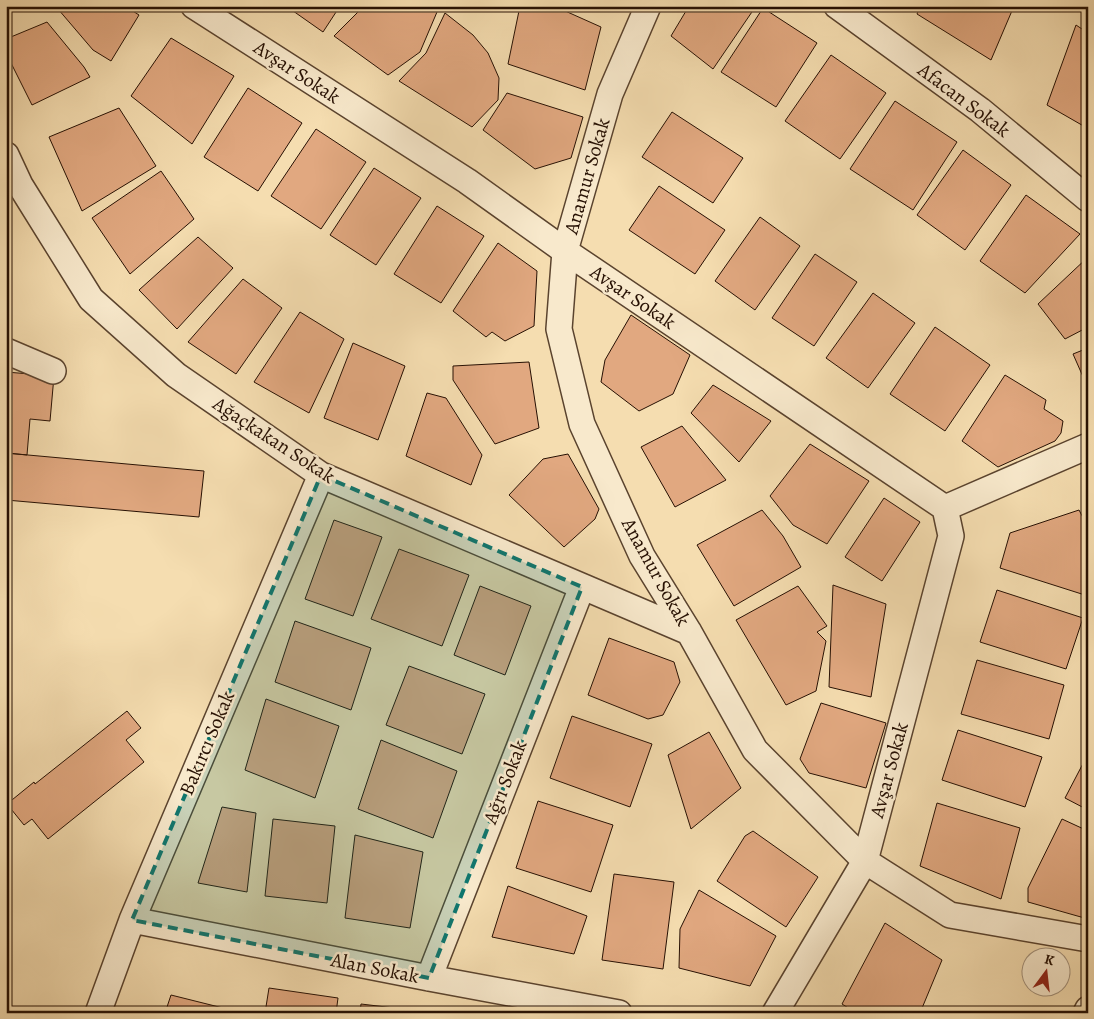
<svg xmlns="http://www.w3.org/2000/svg" width="1094" height="1019" font-family="Alegreya,serif">
  <style>
    .building { fill: #e1a880; stroke: #261003 }
    .lines { fill: none; stroke-linecap: round; stroke-linejoin: round }
    .minor-casing { stroke: #5a432e; stroke-width: 28 }
    .minor { stroke: #f8e9cc; stroke-width: 25 }
    .marked { fill: #0f766e; fill-opacity: 0.2; stroke: #0f766e; stroke-width: 4; stroke-dasharray: 10 6; stroke-linejoin: round }
    .labels { text-anchor: middle; dominant-baseline: central; stroke-width: 5; stroke-linejoin: round; paint-order: stroke }
    .street-label { font-size: 20px; fill: #261003; stroke: #f8e9cc }
  </style>
  <rect width="100%" height="100%" fill="#f5ddb0"/>
  <filter id="stains"><feTurbulence type="fractalNoise" baseFrequency=".004" numOctaves="4"/><feColorMatrix values="0 0 0 0 .2 0 0 0 0 .09 0 0 0 0 .02 0 0 0 .5 -.17"/></filter>
  <radialGradient id="worn" r=".72"><stop offset=".6" stop-color="#630" stop-opacity="0"/><stop offset="1" stop-color="#630" stop-opacity=".3"/></radialGradient>
  <!-- building -->
  <path class="building" d="M60,6h65l14,9 -28,46 -18,-11 -35,-41z
    M286,6h54l-17,26z
    M362,6h67l8,6 -17,40 -32,23 -54,-39 26,-26z
    M520,6h34l47,21 -16,63 -77,-26z
    M689,6h67l-43,63 -42,-33z
    M920,6h94l-23,54 -74,-46z
    M763,8l54,35 -41,64 -55,-35z
    M445,13l28,22 15,18 11,25 -1,22 -26,27 -73,-46 27,-28z
    M47,22l37,45 6,10 -58,28 -26,-52v-14z
    M1076,25l12,8 -1,95 -40,-23z
    M171,38l63,38 -42,68 -61,-48z
    M831,55l55,38 -46,66 -55,-38z
    M248,88l54,35 -44,68 -54,-34z
    M507,93l76,24 -12,41 -36,11 -52,-39z
    M895,101l62,41 -44,68 -63,-41z
    M119,108l37,58 -74,45 -33,-74z
    M672,112l71,46 -30,45 -71,-46z
    M316,129l50,33 -45,67 -50,-33z
    M963,150l48,35 -46,65 -48,-35z
    M374,168l47,30 -45,67 -46,-30z
    M161,171l33,48 -64,55 -38,-56z
    M659,186l66,44 -30,44 -66,-44z
    M1026,195l54,39 -55,59 -45,-32z
    M437,206l47,30 -43,67 -47,-29z
    M760,217l40,29 -45,64 -40,-29z
    M198,237l35,31 -56,61 -38,-39z
    M498,243l39,28 -3,55 -29,15 -13,-9 -6,5 -33,-26z
    M815,254l42,28 -43,64 -42,-28z
    M1088,257v70l-23,12 -27,-35z
    M243,279l39,29 -46,66 -48,-32z
    M873,293l42,30 -47,65 -42,-30z
    M300,312l44,27 -35,74 -55,-31z
    M631,315l59,40 -17,39 -34,17 -38,-29 4,-22z
    M935,327l55,38 -45,66 -55,-37z
    M353,343l52,23 -27,74 -54,-22z
    M1088,348v40l-15,-34z
    M529,362l10,66 -44,16 -42,-64v-14z
    M6,372l48,4 -4,45 -20,-2 -3,36 -21,-2 3,-36h-3z
    M1005,375l41,25 -2,9 19,12 -2,12 -6,8 -57,26 -36,-26z
    M713,385l58,36 -32,41 -48,-49z
    M427,393l19,5 36,57 -11,30 -65,-29z
    M682,426l44,54 -51,27 -34,-60z
    M810,444l59,37 -42,63 -34,-19 -23,-29z
    M6,453l198,18 -5,46 -193,-17z
    M568,454l31,55 -4,10 -31,28 -55,-52 34,-36z
    M884,498l36,24 -38,59 -37,-24z
    M762,510l21,26 18,31 -67,39 -37,-61z
    M1079,510l9,17v69l-88,-28 10,-35z
    M334,520l48,17 -29,79 -48,-17z
    M399,549l70,26 -27,71 -71,-27z
    M833,585l53,19 -15,93 -42,-10z
    M480,586l51,20 -26,69 -51,-20z
    M798,586l29,40 -10,6 9,9 -10,50 -30,14 -50,-85z
    M997,590l86,28 -17,51 -86,-27z
    M295,621l76,27 -20,62 -76,-28z
    M609,638l65,24 6,20 -17,33 -15,4 -60,-24z
    M977,660l87,25 -15,54 -88,-25z
    M409,666l76,28 -23,60 -76,-29z
    M266,699l73,27 -24,72 -70,-28z
    M821,703l65,20 -20,65 -57,-15 -9,-14z
    M127,711l14,17 -15,12 18,22 -96,77 -16,-20 -8,6 -17,-21 27,-22 1,2z
    M572,716l80,28 -22,63 -80,-29z
    M958,730l84,27 -17,50 -83,-27z
    M709,732l32,56 -50,41 -23,-74z
    M381,740l76,31 -24,67 -75,-29z
    M1088,754v56l-23,-12z
    M538,801l75,24 -22,67 -75,-24z
    M937,803l83,25 -19,71 -81,-33z
    M222,807l34,6 -9,79 -49,-9z
    M273,819l62,7 -8,77 -62,-7z
    M1062,819l26,12v88l-60,-17v-14z
    M753,831l65,46 -32,50 -69,-46 28,-45z
    M355,835l68,17 -13,76 -65,-10z
    M614,874l60,8 -11,87 -61,-9z
    M508,886l79,30 -13,38 -82,-17z
    M699,890l77,46 -26,50 -71,-18 1,-39z
    M885,923l57,37 -22,53h-64l-14,-9z
    M269,988l69,10 -2,15h-71z
    M171,995l72,18h-78z
    M361,1004l67,8v1h-68z"/>
  <g class="lines">
    <defs>
      <path id="minor" d="M194,6l273,175 98,70 380,257 143,-62
        M648,6l-38,88 -45,157 -6,78 23,95 60,132 47,76 66,118 110,111 85,54 138,24
        M837,6l143,104 108,89
        M6,155l14,30 71,114 85,76 145,100 368,157
        M6,351l47,20
        M132,920l297,58 190,35
        M429,978l153,-391
        M98,1013l34,-93 189,-445
        M775,1013l90,-152 86,-325 -6,-28
        M1086,1013l2,-4"/>
    </defs>
    <!-- minor casing -->
    <use href="#minor" class="minor-casing"/>
    <!-- minor -->
    <use href="#minor" class="minor"/>
  </g>
  <!-- marked area -->
  <path class="marked" d="M321,475l261,112 -153,391 -297,-58z"/>
  <g class="labels">
    <!-- street labels -->
    <g class="street-label">
      <text transform="translate(297 72) rotate(33)">Avşar Sokak</text>
      <text transform="translate(964 100) rotate(37)">Afacan Sokak</text>
      <text transform="translate(587 176) rotate(-74)">Anamur Sokak</text>
      <text transform="translate(633 297) rotate(34)">Avşar Sokak</text>
      <text transform="translate(274 440) rotate(33)">Ağaçkakan Sokak</text>
      <text transform="translate(656 572) rotate(61)">Anamur Sokak</text>
      <text transform="translate(207 743) rotate(-67)">Bakırcı Sokak</text>
      <text transform="translate(889 770) rotate(-75)">Avşar Sokak</text>
      <text transform="translate(505 782) rotate(-69)">Ağrı Sokak</text>
      <text transform="translate(375 968) rotate(11)">Alan Sokak</text>
    </g>
  </g>
  <!-- margin -->
  <rect width="1094" height="1019" fill="none" stroke="#f5ddb0" stroke-width="25"/>
  <rect x="8" y="8" width="1079" height="1004" fill="none" stroke="#261003" stroke-width="2.5"/>
  <rect x="12" y="12" width="1069" height="994" fill="none" stroke="#261003"/>
  <!-- north arrow -->
  <g transform="translate(1046 972) rotate(15)"><circle r="24" fill="#f8e9cc" stroke="#a4927c"/>
  <path d="M0-4L9 19L0 12L-9 19Z" fill="#8f2418"/>
  <text y="-8" font-size="14" font-weight="bold" text-anchor="middle" fill="#261003">K</text>
  </g>
  <rect width="100%" height="100%" filter="url(#stains)"/>
  <rect width="100%" height="100%" fill="url(#worn)"/>
</svg>
